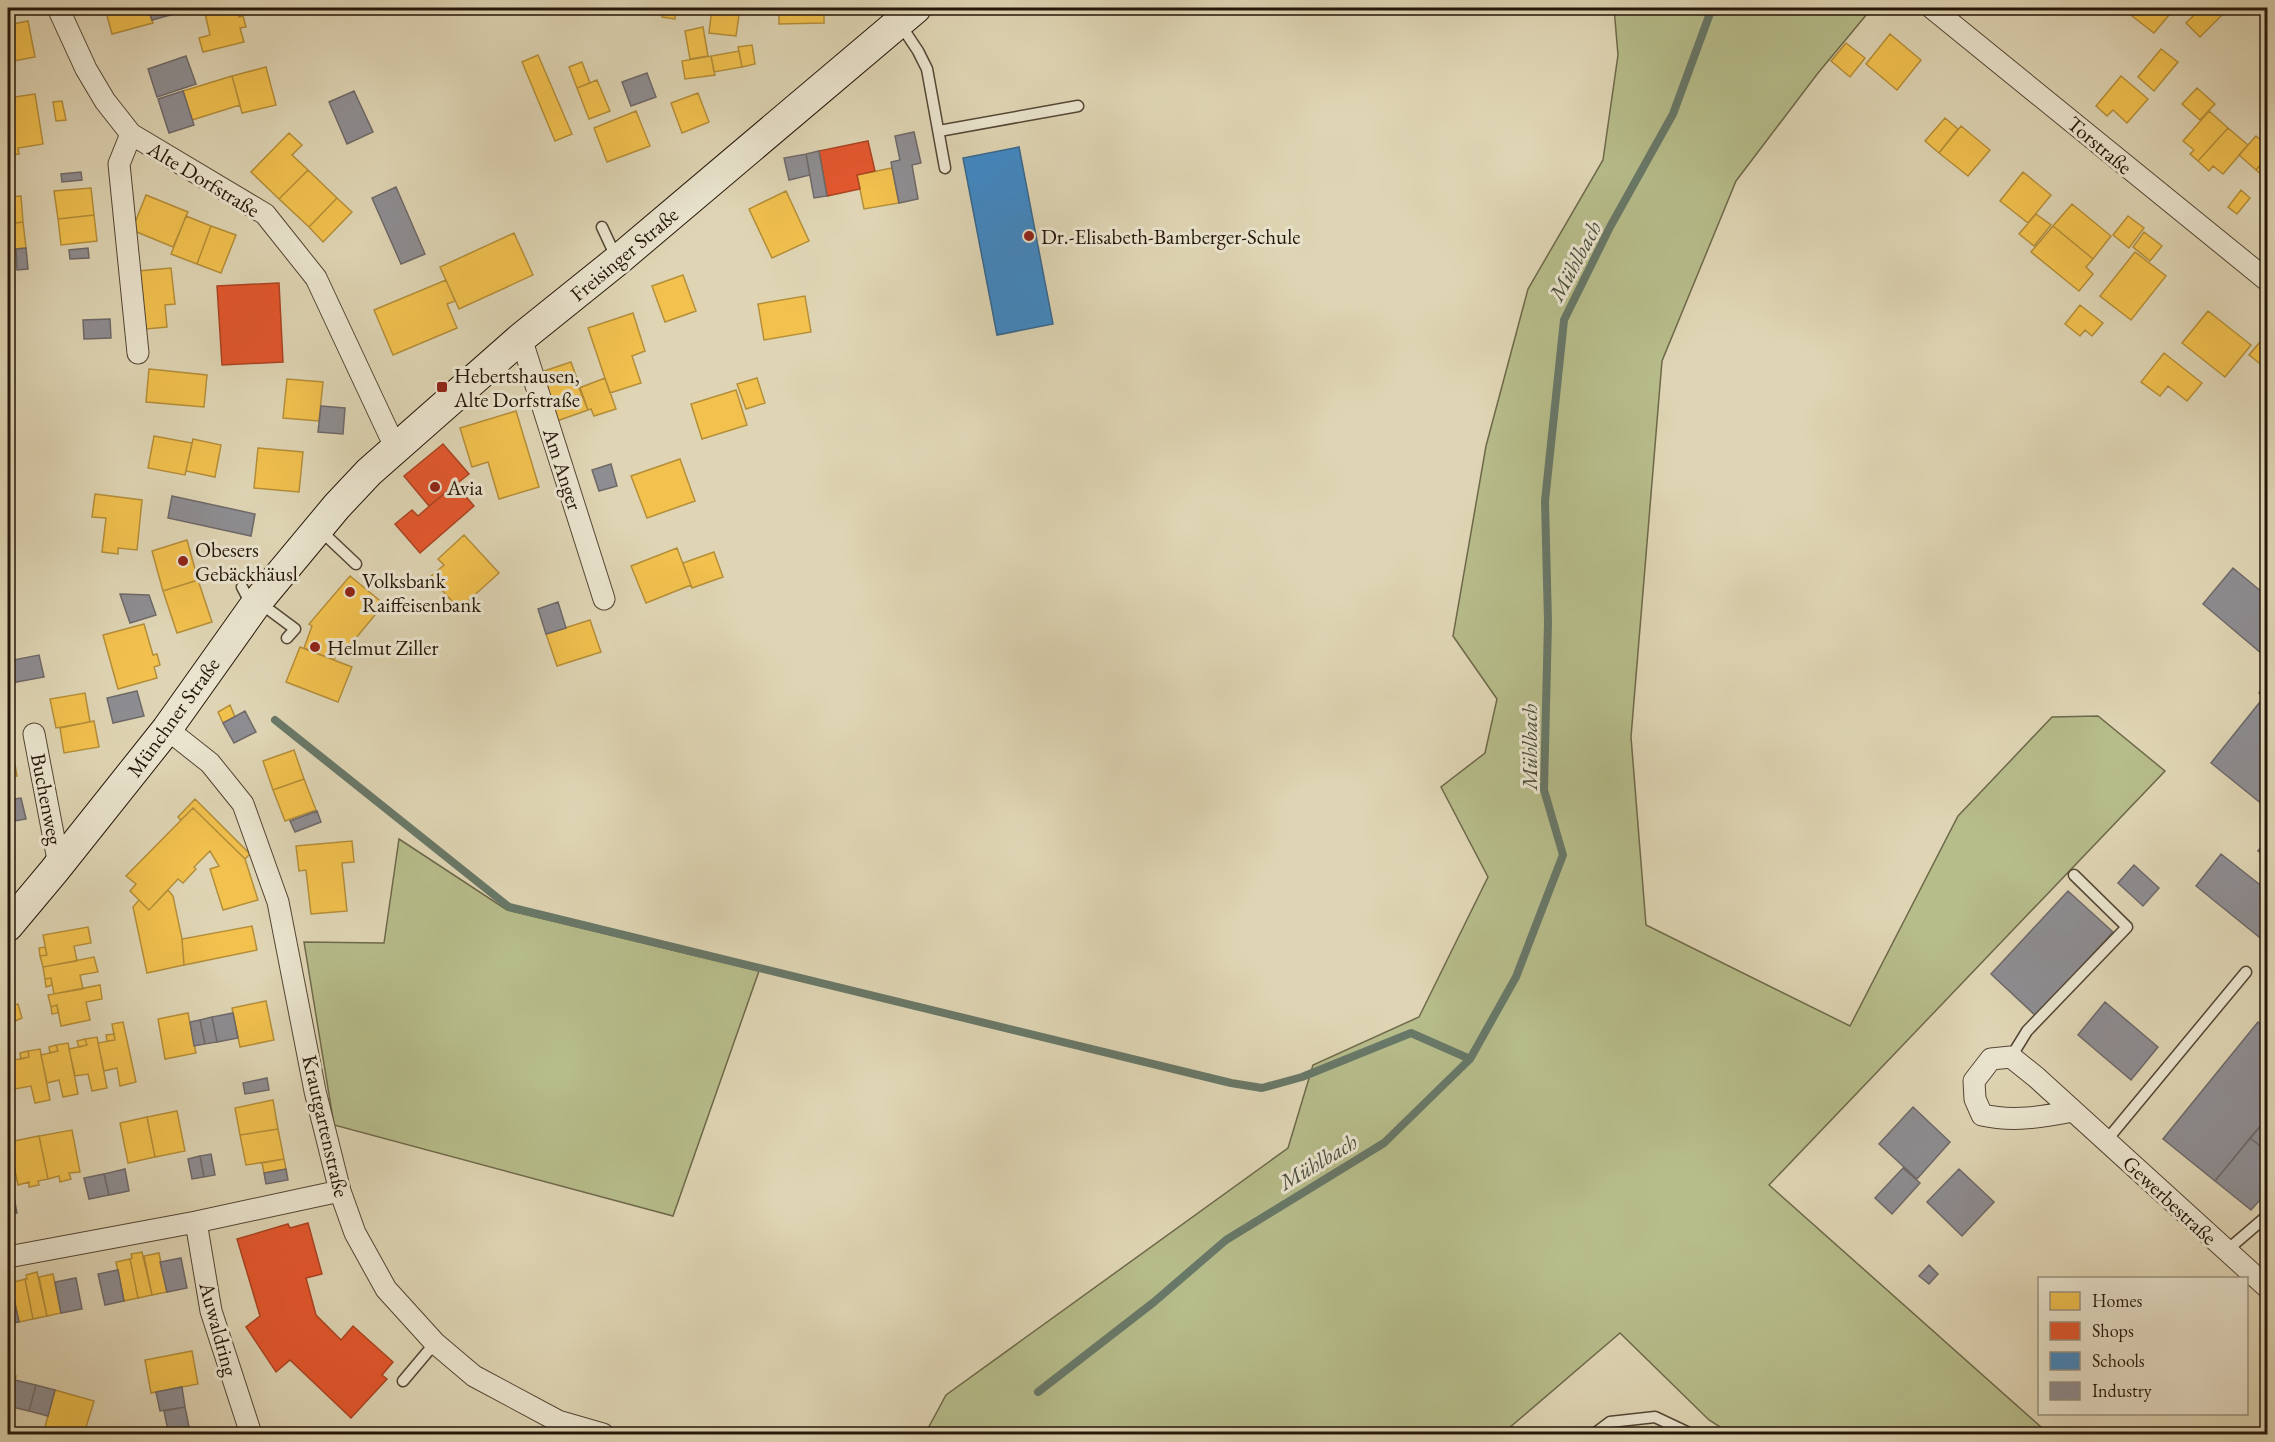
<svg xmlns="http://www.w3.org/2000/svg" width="2275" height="1442" font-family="'EB Garamond',serif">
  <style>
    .green { fill: #b6bc8a; stroke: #6e694a; stroke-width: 1.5 }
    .homes { fill: #f2c14e; stroke: #b48e39; stroke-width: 1.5 }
    .shops { fill: #e4572e; stroke: #ab4423; stroke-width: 1.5 }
    .schools { fill: #3f88c5; stroke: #37668d; stroke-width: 1.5 }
    .industry { fill: #8d8d92; stroke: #6e6969; stroke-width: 1.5 }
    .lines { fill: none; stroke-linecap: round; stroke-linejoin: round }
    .stream { stroke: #687868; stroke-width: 8 }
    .lane-casing { stroke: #544634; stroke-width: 13 }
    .street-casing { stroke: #544634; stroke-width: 23 }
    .secondary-casing { stroke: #251609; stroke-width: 32 }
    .lane { stroke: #eae4ce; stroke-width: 10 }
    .street { stroke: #eae4ce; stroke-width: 21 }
    .secondary { stroke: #eae4ce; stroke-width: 30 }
    .poi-dot { fill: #8f2418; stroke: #eae4ce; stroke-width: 2 }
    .labels { text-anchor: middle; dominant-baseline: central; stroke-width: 6; stroke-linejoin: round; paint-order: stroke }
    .street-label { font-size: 21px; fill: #251609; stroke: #eae4ce }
    .poi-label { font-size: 21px; fill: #251609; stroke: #eae4ce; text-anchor: start }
    .water-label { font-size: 22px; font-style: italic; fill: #4c4f40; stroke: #eae4ce }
  </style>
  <rect width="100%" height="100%" fill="#dfd5b4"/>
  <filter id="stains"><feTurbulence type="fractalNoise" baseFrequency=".00333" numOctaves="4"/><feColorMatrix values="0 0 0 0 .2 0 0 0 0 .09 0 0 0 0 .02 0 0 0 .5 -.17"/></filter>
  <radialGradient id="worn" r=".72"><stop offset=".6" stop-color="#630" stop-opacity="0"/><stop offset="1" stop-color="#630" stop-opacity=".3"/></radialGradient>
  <!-- green -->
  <path class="green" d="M1614,8h258l-54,65 -82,108 -74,180 -31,376 15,188 204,101 108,-210 94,-99 46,-1 67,55 -396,414 280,249h-318l-22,-14 -89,-87 -118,101h-577l21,-39 342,-247 25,-83 106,-48 69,-140 -47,-90 44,-34 12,-54 -44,-63 33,-190 42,-157 75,-129 15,-105z
    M399,839l108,71 252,61 -86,245 -339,-91 -30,-183 80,1z"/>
  <!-- homes -->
  <path class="homes" d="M105,8h43l5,15 -41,11z
    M210,8h26l3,9 4,-1 3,11 -6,1 4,14 -41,10 -4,-14 11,-3 -6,-26z
    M553,8h51v6l-51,-2z
    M633,8h43l-1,11 -13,-2v-4l-29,-3z
    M712,8h28l-4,28 -27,-3z
    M779,8h45v15l-45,1z
    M2139,8h36l-21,25 -22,-17z
    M2201,8h17l6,5 -24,24 -14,-14z
    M28,21l7,36 -27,5v-37z
    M703,27l5,29 -18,3 -5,-28z
    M1890,34l31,26 -24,30 -31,-26z
    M1846,43l19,15 -15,19 -19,-16z
    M752,45l3,19 -13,3 -4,-20z
    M2161,49l17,13 -24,29 -16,-14z
    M739,51l3,16 -28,5 -3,-16z
    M538,55l34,79 -17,7 -33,-79z
    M711,56l4,19 -30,4 -3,-18z
    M582,62l8,21 -13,5 -8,-21z
    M266,67l10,38 -34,8 -10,-37z
    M232,76l8,29 -48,15 -9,-29z
    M2121,76l27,23 -21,24 -14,-13 -6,6 -11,-10z
    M597,80l13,31 -21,8 -12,-31z
    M2197,88l18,16 -15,16 -18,-16z
    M698,93l11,29 -27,11 -11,-30z
    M35,94l8,50 -25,4 1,6 -10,1 -1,-57z
    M62,101l4,19 -10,1 -3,-19z
    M636,111l14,35 -43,16 -13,-34z
    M2209,111l19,17 -30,33 -8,-7 4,-4 -11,-9z
    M1945,118l13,11 -19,24 -14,-12z
    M1961,126l29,24 -22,26 -29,-23z
    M2228,128l20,17 -25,29 -10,-8 -4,5 -11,-10z
    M289,133l13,12 -10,10 16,15 -29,29 -28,-27z
    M2256,136l12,10v10l-12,14 -17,-15z
    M2268,156v24l-12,-10z
    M892,168l7,35 -35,6 -7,-34z
    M308,170l29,28 -28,29 -30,-28z
    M2023,172l28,23 -23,28 -28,-22z
    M91,188l3,27 -36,4 -4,-28z
    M2241,190l9,8 -13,16 -9,-7z
    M786,191l23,50 -37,17 -23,-49z
    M146,195l42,17 -15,35 -41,-17z
    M21,196l2,26 -15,2v-27z
    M337,198l15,14 -29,30 -14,-15z
    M2072,204l39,32 -18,23 -40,-33z
    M2036,214l15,11 -17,21 -15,-12z
    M94,215l3,26 -36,4 -3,-26z
    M186,216l25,10 -14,38 -26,-10z
    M2128,216l16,12 -15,20 -16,-13z
    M23,222l3,26 -18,2v-26z
    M211,226l25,9 -15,38 -24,-9z
    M2053,226l40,33 -7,8 7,7 -14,17 -48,-39z
    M2144,232l18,14 -12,15 -17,-14z
    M514,233l19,42 -74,34 -19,-42z
    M2135,252l31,24 -35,44 -31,-24z
    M171,268l4,36 -10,1 2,22 -21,2 -2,-21h-3l-3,-37z
    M683,275l13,36 -31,11 -13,-36z
    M446,280l9,21 -8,3 10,24 -64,27 -19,-45z
    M805,296l6,36 -47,8 -6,-36z
    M2080,305l23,18 -11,13 -7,-6 -5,6 -15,-12z
    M2208,311l43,34 -26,32 -43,-34z
    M633,313l12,38 -13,5 9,27 -31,10 -22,-65z
    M2265,336l3,2v32l-19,-15z
    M2164,353l38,30 -15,18 -19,-15 -8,10 -19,-14z
    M571,362l17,48 -31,11 -16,-49z
    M149,369l58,6 -3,32 -58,-5z
    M605,378l11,31 -22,7 -3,-7 -3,1 -9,-22z
    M757,378l8,25 -19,6 -9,-25z
    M287,379l36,3 -4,39 -36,-3z
    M736,390l11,35 -45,14 -11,-35z
    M516,411l23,76 -40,12 -11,-37 -16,5 -12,-39z
    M154,436l38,7 -7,32 -37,-7z
    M193,439l28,6 -6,32 -29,-6z
    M258,448l45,4 -4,40 -45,-4z
    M680,459l15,42 -48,17 -16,-42z
    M95,494l47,6 -5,50 -19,-2v6l-16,-2 4,-34 -14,-1z
    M464,535l35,38 -40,36 -29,-32 14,-12 -6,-6z
    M187,540l11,40 -35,11 -11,-40z
    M677,548l14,37 -45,18 -15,-37z
    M714,552l9,25 -31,11 -9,-25z
    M350,576l34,28 -38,46 -6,-5 -6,15 -30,-12 8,-22 -3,-2z
    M198,580l14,42 -35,11 -14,-42z
    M590,620l11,32 -44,14 -11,-32z
    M144,624l9,31 4,-1 3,11 -6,2 3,11 -39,11 -15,-54z
    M300,647l52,20 -14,35 -52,-20z
    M85,693l5,29 -34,6 -6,-29z
    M230,705l5,12 -12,6 -5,-11z
    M94,721l5,26 -35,6 -4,-25z
    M12,747l5,29 -9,2v-30z
    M294,750l10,29 -31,11 -10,-29z
    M304,779l12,31 -31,11 -12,-31z
    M195,799l55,55 -5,5 -52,-51 -12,12 -3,-3z
    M193,808l52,51 13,41 -35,10 -13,-41 9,-3 -9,-15 -16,16 2,2 -13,14 -5,-4 -29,31 -19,-19 6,-7 -10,-8z
    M8,820l7,37 -7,1z
    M352,841l2,21 -12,1 5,48 -36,3 -5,-44 -7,1 -3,-25z
    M168,890l5,6 9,43 2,26 -37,8 -14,-66 6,-7 10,10z
    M252,926l5,24 -73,15 -2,-26z
    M88,927l3,16 -17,3 3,15 -34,6 -3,-11 7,-1 -4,-20z
    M45,947l2,8 -7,1 -1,-8z
    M94,957l4,15 -18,3 3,14 -29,5 -3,-16 -6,1 -2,-12z
    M51,978l1,7 -6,2 -1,-8z
    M100,985l2,14 -16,3 4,18 -29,6 -4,-21 -6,2 -3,-12z
    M266,1001l8,39 -34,7 -8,-39z
    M18,1004l4,14 -14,6v-18z
    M57,1005l1,8 -6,1 -1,-7z
    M188,1013l8,40 -31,6 -7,-40z
    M123,1022l13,60 -16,4 -3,-18 -13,3 -6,-28 17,-3 -3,-16z
    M114,1034l1,6 -8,1 -1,-6z
    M97,1037l10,51 -15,3 -4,-17 -13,2 -6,-27 18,-4 -2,-6z
    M85,1039l2,6 -8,2 -2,-6z
    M68,1043l10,51 -15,3 -4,-17 -12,3 -6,-28 17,-4 -2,-6z
    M56,1045l2,6 -8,2 -1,-6z
    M40,1049l10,51 -15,3 -4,-17 -16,3 -6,-28 20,-4 -1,-6z
    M28,1051l1,6 -8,2 -1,-6z
    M273,1100l5,29 -38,6 -5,-27z
    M177,1111l8,40 -30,6 -8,-40z
    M147,1117l8,40 -27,6 -8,-40z
    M278,1129l6,30 -38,6 -6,-30z
    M72,1130l8,42 -11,1 2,6 -11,3 -1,-6 -11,3 -9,-43z
    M39,1136l9,43 -10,2 1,4 -10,2v-5l-11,3 -9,-43z
    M284,1159l2,10 -22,4 -2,-10z
    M142,1252l10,43 -14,3 -8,-39 2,-1 -1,-4z
    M159,1253l8,39 -15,3 -8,-39z
    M130,1259l8,39 -14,3 -8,-39z
    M37,1272l10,44 -14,3 -8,-40h2l-1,-4z
    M53,1274l8,39 -14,3 -8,-39z
    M25,1279l8,40 -14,3 -8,-39z
    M192,1351l6,33 -47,9 -6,-33z
    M8,1373l8,3 -8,30z
    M55,1390l39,11 -10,33h-9l-30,-7z
    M189,1427l1,7h-42l20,-3z"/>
  <!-- shops -->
  <path class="shops" d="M868,141l7,30 -18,4 3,14 -33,7 -8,-45z
    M279,283l4,79 -61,3 -5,-79z
    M443,444l26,30 -40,32 -25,-30z
    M455,484l19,22 -54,47 -25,-29 17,-14 6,6z
    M308,1223l14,51 -16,4 10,37 25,25 12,-14 40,36 -11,13 5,4 -36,39 -61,-58 -14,12 -30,-45 14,-11 -23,-77 51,-15 2,4z"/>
  <!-- schools -->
  <path class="schools" d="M1019,147l34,177 -56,11 -34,-177z"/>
  <!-- industry -->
  <path class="industry" d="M148,8h48l-44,12z
    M186,56l10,28 -39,13 -9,-28z
    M647,73l9,24 -25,9 -9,-24z
    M183,91l11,34 -25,8 -11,-34z
    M354,91l19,41 -26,12 -18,-42z
    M914,132l7,31 -9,2 6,34 -19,4 -8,-41 9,-2 -5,-24z
    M819,151l8,45 -13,2 -8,-44z
    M806,154l4,21 -21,5 -5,-22z
    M81,172l1,8 -20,2 -1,-8z
    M396,187l29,67 -24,10 -29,-66z
    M26,248l2,21 -11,1 -1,-21z
    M88,248l1,10 -19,1 -1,-9z
    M110,319l1,19 -27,1 -1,-19z
    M321,406l24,2 -2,26 -25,-2z
    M611,464l6,22 -18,5 -7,-21z
    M172,496l83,18 -4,22 -83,-18z
    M2233,568l35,29v49l-7,7 -58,-49z
    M120,594l29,1 7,20 -26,8z
    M558,602l8,26 -20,6 -8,-25z
    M39,655l5,22 -33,6 -3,-22z
    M2268,682v127l-57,-46 53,-66 -5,-4z
    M137,691l7,25 -31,7 -6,-25z
    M245,711l11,21 -22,11 -11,-20z
    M21,798l5,21 -18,3v-22z
    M317,811l4,11 -26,10 -5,-11z
    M2268,839v20l-10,-8z
    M2221,854l47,37v46l-4,4 -68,-55z
    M2134,865l25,23 -16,18 -25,-23z
    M2068,891l45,41 -77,84 -45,-42z
    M2105,1002l53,45 -27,33 -53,-45z
    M233,1013l5,25 -21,4 -5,-25z
    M212,1017l5,25 -12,2 -5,-24z
    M200,1020l5,24 -11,2 -4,-24z
    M2258,1022l10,7v88l-53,64 -52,-42z
    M267,1078l2,12 -24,4 -2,-11z
    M1913,1107l37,35 -33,37 -38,-35z
    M2268,1117v35l-18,-14z
    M2250,1138l18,14v39l-17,19 -36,-29z
    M211,1154l4,21 -11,2 -4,-21z
    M200,1156l4,21 -12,2 -4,-20z
    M1903,1168l17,15 -28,31 -17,-16z
    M125,1169l4,22 -20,4 -5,-21z
    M286,1169l2,11 -22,4 -2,-11z
    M1959,1169l35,33 -32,34 -35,-34z
    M104,1174l5,21 -20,4 -5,-21z
    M13,1192l4,21 -9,2v-21z
    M181,1258l6,30 -20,4 -7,-30z
    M1929,1265l9,9 -9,10 -10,-8z
    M118,1270l6,31 -19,4 -7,-31z
    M76,1278l6,31 -21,4 -6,-31z
    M12,1291l7,31 -11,2v-32z
    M15,1380l21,5 -7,26 -21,-5z
    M36,1385l19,5 -7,26 -19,-5z
    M182,1387l3,20 -25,4 -4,-19z
    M185,1407l4,20 -21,4 -4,-20z"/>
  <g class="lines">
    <!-- stream -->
    <path class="stream" d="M275,720l234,187 722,176 31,5 40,-11 109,-44 59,26
      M1038,1392l116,-90 72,-62 158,-97 86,-84 46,-82 47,-122 -19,-65 4,-168 -3,-121 19,-181 46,-93 63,-113 39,-106"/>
    <defs>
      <path id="lane" d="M900,24l18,27 9,18 18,99
        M939,131l139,-25
        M602,227l14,30
        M320,530l36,34
        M242,587l9,17
        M260,603l35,26 -8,9
        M2011,1057l16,-26 100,-104 -53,-52
        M2106,1141l140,-169
        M2226,1251l42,-36
        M403,1381l32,-38
        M1594,1434l16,-12 45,-5 36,17"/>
      <path id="street" d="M58,8l28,61 19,32 26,33 134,80 51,64 80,171
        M1932,8l336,273
        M131,134l-12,30 19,189
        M521,338l83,261
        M167,729l43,34 33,41 35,98 37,189 25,100 15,42 31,56 49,54 39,33 84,45 45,13
        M34,734l25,131
        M2073,1111c-31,6 -60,11 -91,4l-7,-16 -1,-18 17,-22 20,-2 25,20 232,211
        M196,1222l15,89 40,123
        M8,1257l188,-35 144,-31"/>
      <path id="secondary" d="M8,926l46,-55 113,-142 91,-128 79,-95 32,-34 152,-134 97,-78 298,-252"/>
    </defs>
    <!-- lane casing -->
    <use href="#lane" class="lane-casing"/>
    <!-- street casing -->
    <use href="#street" class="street-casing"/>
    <!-- secondary casing -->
    <use href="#secondary" class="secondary-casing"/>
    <!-- lane -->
    <use href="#lane" class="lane"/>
    <!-- street -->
    <use href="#street" class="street"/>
    <!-- secondary -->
    <use href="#secondary" class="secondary"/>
  </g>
  <!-- markers -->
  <g class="poi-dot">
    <circle cx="1029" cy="236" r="6"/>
    <rect x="436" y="381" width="12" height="12" rx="3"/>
    <circle cx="435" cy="487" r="6"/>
    <circle cx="183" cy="561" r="6"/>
    <circle cx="350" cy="592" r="6"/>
    <circle cx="315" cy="647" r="6"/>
  </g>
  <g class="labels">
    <!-- street labels -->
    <g class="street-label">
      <text transform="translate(2100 145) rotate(40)">Torstraße</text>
      <text transform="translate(204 179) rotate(31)">Alte Dorfstraße</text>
      <text transform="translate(624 254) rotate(-40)">Freisinger Straße</text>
      <text transform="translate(563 469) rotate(72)">Am Anger</text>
      <text transform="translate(173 717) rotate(-54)">Münchner Straße</text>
      <text transform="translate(47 799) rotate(79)">Buchenweg</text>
      <text transform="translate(326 1126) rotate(77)">Krautgartenstraße</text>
      <text transform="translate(2170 1200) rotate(43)">Gewerbestraße</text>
      <text transform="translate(219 1329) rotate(75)">Auwaldring</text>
    </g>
    <!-- poi labels -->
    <g class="poi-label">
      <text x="1041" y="236">Dr.-Elisabeth-Bamberger-Schule</text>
      <text x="454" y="375">Hebertshausen,<tspan x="454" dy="24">Alte Dorfstraße</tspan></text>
      <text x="447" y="487">Avia</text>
      <text x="195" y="549">Obesers<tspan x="195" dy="24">Gebäckhäusl</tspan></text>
      <text x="362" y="580">Volksbank<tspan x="362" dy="24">Raiffeisenbank</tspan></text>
      <text x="327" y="647">Helmut Ziller</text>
    </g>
    <!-- water labels -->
    <g class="water-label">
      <text transform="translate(1575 261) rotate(-62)">Mühlbach</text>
      <text transform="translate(1529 747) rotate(-90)">Mühlbach</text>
      <text transform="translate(1318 1162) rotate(-31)">Mühlbach</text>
    </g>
  </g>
  <!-- margin -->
  <rect width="2275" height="1442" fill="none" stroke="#dfd5b4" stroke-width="30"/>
  <rect x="9" y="9" width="2257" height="1424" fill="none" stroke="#251609" stroke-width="3"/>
  <rect x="15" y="15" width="2245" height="1412" fill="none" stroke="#251609" stroke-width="1.5"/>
  <!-- legend -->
  <rect x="2038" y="1277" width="210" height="138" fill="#eae4ce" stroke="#9b927f" stroke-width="1.5"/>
  <rect x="2050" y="1292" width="30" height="18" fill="#f2c14e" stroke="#9b927f" stroke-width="1.5"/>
  <text x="2092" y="1307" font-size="18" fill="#251609">Homes</text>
  <rect x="2050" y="1322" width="30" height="18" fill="#e4572e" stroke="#9b927f" stroke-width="1.5"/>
  <text x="2092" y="1337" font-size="18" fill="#251609">Shops</text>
  <rect x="2050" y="1352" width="30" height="18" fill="#3f88c5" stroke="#9b927f" stroke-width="1.5"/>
  <text x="2092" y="1367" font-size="18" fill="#251609">Schools</text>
  <rect x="2050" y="1382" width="30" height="18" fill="#8d8d92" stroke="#9b927f" stroke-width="1.5"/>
  <text x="2092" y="1397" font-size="18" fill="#251609">Industry</text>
  <rect width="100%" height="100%" filter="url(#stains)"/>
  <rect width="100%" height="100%" fill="url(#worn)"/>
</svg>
